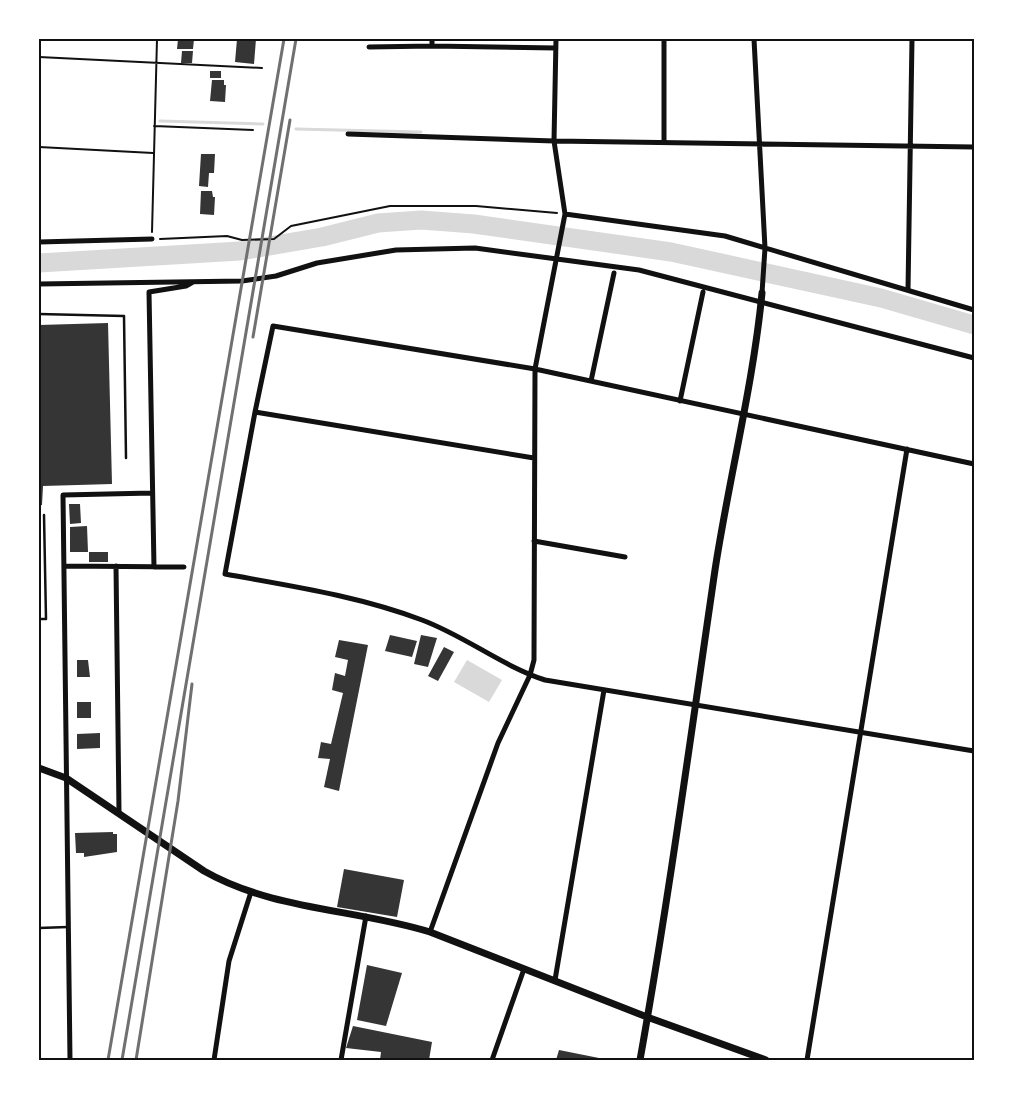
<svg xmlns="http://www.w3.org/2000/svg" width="1013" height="1099" font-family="Mulish,sans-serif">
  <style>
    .water { fill: #d9d9d9 }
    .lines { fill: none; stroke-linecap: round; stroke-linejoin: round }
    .stream { stroke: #d9d9d9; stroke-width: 3 }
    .river { stroke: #d9d9d9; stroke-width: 19 }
    .building { fill: #353535 }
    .path { stroke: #111; stroke-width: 2 }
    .service { stroke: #111; stroke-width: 2.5 }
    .minor { stroke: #111; stroke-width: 5 }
    .tertiary { stroke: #111; stroke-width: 7 }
    .rail { stroke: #707070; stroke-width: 3 }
    .neatline { fill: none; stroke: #111; stroke-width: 2 }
  </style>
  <rect width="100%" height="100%" fill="#fff"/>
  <!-- water -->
  <path class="water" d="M467,660l35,20 -13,22 -35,-20z"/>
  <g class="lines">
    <!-- stream -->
    <path class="stream" d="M160,121l103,3
      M296,129l125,3"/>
    <!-- river -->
    <path class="river" d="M39,263l201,-12 82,-14 56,-14 43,-3 53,4 197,28 210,46 93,27"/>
  </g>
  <!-- building -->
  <path class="building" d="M178,39h16l-1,10h-16z
    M237,39h19l-2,25 -19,-2z
    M182,51h11l-1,12h-11z
    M210,71h11v7h-11z
    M212,80h12v5h2l-1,17 -15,-1z
    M201,154h14l-1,19h-5l-1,14 -9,-1z
    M201,191h11l1,6h2l-1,18 -14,-1z
    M108,323l4,161 -69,2 -1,19 -3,1v-181z
    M69,504h11l1,19 -11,1z
    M87,526l1,26h-18v-25z
    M89,552h19v10h-19z
    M390,635l27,6 -5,16 -27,-6z
    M421,635l16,3 -9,29 -14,-3z
    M339,640l29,5 -29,146 -15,-4 6,-28 -12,-1 3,-16 10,2 12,-51 -11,-3 3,-17 10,3 3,-16 -13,-3z
    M444,647l10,5 -16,29 -10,-5z
    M77,660h11l2,17h-13z
    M77,702h14v16h-14z
    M100,733v15l-23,1v-15z
    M113,832v2h4v18l-33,5v-4h-8l-1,-20z
    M344,869l60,11 -7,37 -60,-10z
    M367,965l35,8 -16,53 -29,-6z
    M353,1026l79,16 -3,18h-49l1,-8 -35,-4z
    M559,1050l45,9v1h-48z"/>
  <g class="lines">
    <!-- path -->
    <path class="path" d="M39,57l223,11
      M154,126l99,4
      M39,147l114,6
      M152,232l5,-193
      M160,239l67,-3 15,4 32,-1 17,-13 99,-20h86l81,7"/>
    <!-- service -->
    <path class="service" d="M39,314l85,2 2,142
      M39,619h7l-2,-104
      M39,928l29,-1"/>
    <!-- minor -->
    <path class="minor" d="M432,39v7l124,2
      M754,39l11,209 -3,45
      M369,47l63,-1
      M348,134l206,7 420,6
      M664,141v-102
      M565,214l160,22 249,74
      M39,242l113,-3
      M39,284l203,-3 34,-5 41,-13 79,-13 79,-2 164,22 335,88
      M908,290l4,-251
      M591,381l23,-108
      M680,401l23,-109
      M255,412l18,-86 262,43 439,95
      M534,458l-279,-46 -30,162c66,12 134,22 197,46 43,16 80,46 123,60l429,71
      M534,541l91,16
      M64,566l120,1
      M116,566l3,246
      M154,567l-5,-275 37,-6 7,-4
      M430,932l68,-189 32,-68 4,-15 1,-291 30,-155 -11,-73 2,-102
      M555,980l49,-290
      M70,1060l-7,-565 89,-2
      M214,1060l15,-99 22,-69
      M341,1060l25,-144
      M492,1060l32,-91
      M807,1060l100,-611"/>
    <!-- tertiary -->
    <path class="tertiary" d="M39,768l27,10 138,93c68,39 152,38 226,61l217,85 119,43
      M640,1060c29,-163 51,-326 75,-490 14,-92 38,-184 47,-277"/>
    <!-- rail -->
    <path class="rail" d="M253,337l37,-217
      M108,1060l176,-1021
      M122,1060l174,-1021
      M136,1060l42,-259 14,-117"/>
  </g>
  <!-- border -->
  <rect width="1013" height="1099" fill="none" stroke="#ffffff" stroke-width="80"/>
  <rect x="40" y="40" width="933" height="1019" class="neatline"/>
</svg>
